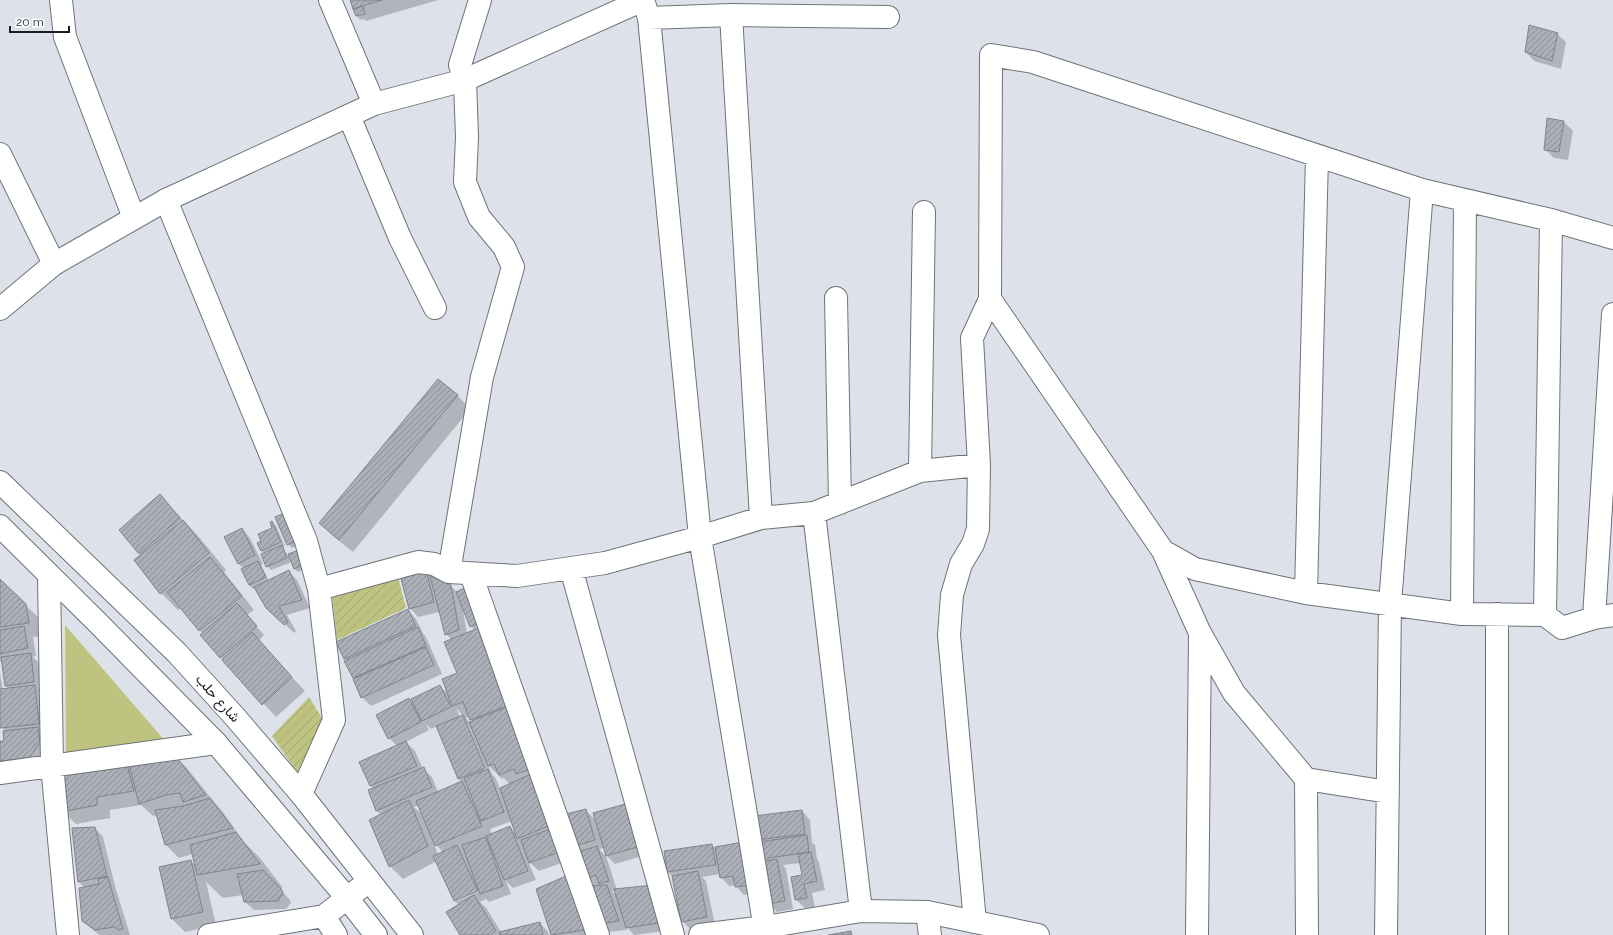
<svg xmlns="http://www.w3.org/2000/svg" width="1613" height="935" font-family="Raleway,Vazirmatn,sans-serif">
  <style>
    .green { fill: #bec480 }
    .garden { fill: url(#garden-furrows) }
    .shadow { fill: #0003; fill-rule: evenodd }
    .building { fill: url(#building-hatch); stroke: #80848b }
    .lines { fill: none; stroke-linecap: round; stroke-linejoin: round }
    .minor-casing { stroke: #6e7379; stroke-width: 24 }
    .tertiary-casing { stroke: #6e7379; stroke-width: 24 }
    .secondary-casing { stroke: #6e7379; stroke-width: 24 }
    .primary-casing { stroke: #6e7379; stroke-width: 24 }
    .minor { stroke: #fff; stroke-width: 22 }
    .tertiary { stroke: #fff; stroke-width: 22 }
    .secondary { stroke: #fff; stroke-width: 22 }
    .primary { stroke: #fff; stroke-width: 22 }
    .labels { text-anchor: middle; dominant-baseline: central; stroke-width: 3; stroke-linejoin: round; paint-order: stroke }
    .street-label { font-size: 14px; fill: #1c1d20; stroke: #fff }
  </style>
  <defs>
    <pattern id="garden-furrows" width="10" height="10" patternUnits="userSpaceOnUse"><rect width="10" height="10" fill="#bec480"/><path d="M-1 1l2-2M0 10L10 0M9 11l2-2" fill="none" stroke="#a3a86e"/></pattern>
    <pattern id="building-hatch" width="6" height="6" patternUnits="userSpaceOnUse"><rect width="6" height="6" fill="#abafb7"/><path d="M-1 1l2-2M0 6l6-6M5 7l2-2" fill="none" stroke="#8a8e94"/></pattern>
  </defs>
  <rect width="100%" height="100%" fill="#dde2ea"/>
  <!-- green -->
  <path class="green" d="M65,625l101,117 -100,13z"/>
  <!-- garden -->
  <path class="garden" d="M398,577l8,31 -69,32 -5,-46z
    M309,697l16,26 -28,49 -25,-36z"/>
  <!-- shadow -->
  <path class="shadow" d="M351,0h87l-72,21 -2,-2 -3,1 -5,-4z
    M1557,34l9,8 -5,27 -27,-8 -8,-9z
    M1548,119l16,3 9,9 -5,29 -14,-2 -9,-9z
    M438,381l20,15 12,13 -117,143 -20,-16 -13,-13z
    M168,504l32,34 26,32 -2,2 30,38 -7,5 17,20 -6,6 47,50 -29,26 -75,-81 2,-2 -22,-26 -3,2 -17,-17 -19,-38 -22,-25z
    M276,518l26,26 -10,4 -4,-4z
    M272,522l4,4 9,20 -2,1 5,9 13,-6 9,17 -12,5 -4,-4 -2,-6 -21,8 -4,-4 -3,-12 -6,-11 5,-2 10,-13z
    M242,529l8,9 13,26 -2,1 8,16 20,-10 8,9 13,28 -23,7 9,16 -2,2 -20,-20 -18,-25 -3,1 -4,-4 -5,-16 -6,-6z
    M400,572l33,2 1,5 16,7 7,6 14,-6 99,274 -31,11 -11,-10 8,19 -23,8 -7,-7 5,13 -22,8 -3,-3 -6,3 7,7 14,23 39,-9 8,9 1,3h-88l-2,-30 -4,-4 -18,-40 -34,18 -13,-13 -9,-51 -4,-4 -8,-20 5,-2 -3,-3 26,-40 -8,-8 20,-39 6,7 25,-20 9,9 9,-21 -6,-34 -6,-6 -6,-22 -22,5 -8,-9zM462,603l9,23 4,5 -8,3zM456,708l7,8 -3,1zM470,717l3,5 -3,1 -4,-5zM426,724l5,5 6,-3 21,52 4,4 -24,10 -6,-15 -9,-8 -8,-18 -9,-9 23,-12zM466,725h2l19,47 -1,1zM488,765l14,14 2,-1 6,7 -10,4 -4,-10 -4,-5zM419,805l5,11 -10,-9zM512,821l4,13 -6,-7 -18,8 -2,-6zM433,842l10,10 -5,2zM482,888l1,2 -26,11v-2z
    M0,581l39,37 3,18 -9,1 3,19 -3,1 6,6 3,28h-2l19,20 4,37 -15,2 -10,17 -38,-3v-22h5l1,-10 -5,-5 -1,-13v-41l3,17 6,-1 -3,-3 -4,-23 -2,-2z
    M408,610l8,9 7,14 3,4 16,37 -71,32 -9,-9 -15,-37 -3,-2z
    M173,754l13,13 29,36 8,9 20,29 17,17 23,30 -3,1 10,11 1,3 -5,6 -32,1 -9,-8 -2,-7 -20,3 -17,-16 10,43 -31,7 -13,-13 -12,-52 31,-6 5,5 -3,-12 -14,4 -13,-13 -9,-30 -4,1 -12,-11 -31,5v8l-34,6 -13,-13 -5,-45z
    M585,810l12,11 52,33 -34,10 -8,-8 -3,-8 -5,1 7,7 11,34 56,40 -39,5 -8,-9 1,4 -19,2 -6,3h-50l-15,-46 48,-10 -13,-33zM615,890l2,6 -5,-5z
    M802,811l8,9 2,23 3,2 2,14 2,3 6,28 -13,3 3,14 -10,1 -9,-8 7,-24 -2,-13 -18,2 3,4 7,40 -16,3 -9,-9 -2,-41 -3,-4 -5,-19z
    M95,828l8,9 12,49 15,49h-31l-16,-14 2,-33 -6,-6 -6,-53z
    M743,843l15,50 -14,2 -9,-10 -6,1 -8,-9 -1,-3 -18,3 4,4 9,44 -24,5 -9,-9 -8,-43 -6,-6 44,-27 3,3z"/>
  <!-- building -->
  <path class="building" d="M350,0h32l-29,9z
    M363,6l2,8 -9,2 -3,-7z
    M1529,25l29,8 -6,28 -27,-9z
    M1547,118l17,3 -5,31 -15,-2z
    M438,379l20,16 -119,145 -20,-17z
    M160,494l20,24 -41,36 -20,-24z
    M287,512l12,28 -12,5 -12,-28z
    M183,520l26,33 -49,41 -26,-34z
    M272,521l9,21 -20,9 -4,-8 4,-2 -3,-7 14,-6 -2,-6z
    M242,528l13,27 -17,9 -14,-27z
    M282,545l5,13 -21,9 -5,-13z
    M301,549l6,14 -13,6 -6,-15z
    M210,557l32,39 -43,35 -32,-39z
    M258,561l8,16 -17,8 -8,-16z
    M425,565l9,37 -25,7 -10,-38z
    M289,570l13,30 -23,6 9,16 -4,3 -18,-17 -12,-21z
    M430,576l21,9 8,45 -14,5z
    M0,579l26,25 3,19 -29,4z
    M471,585l14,35 -15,7 -14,-35z
    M237,603l20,23 -37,32 -20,-23z
    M408,609l8,17 -72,33 -8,-17z
    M486,625l28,78 -44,17 -7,-18 -11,4 -10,-27 15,-6 -13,-31z
    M24,626l4,22 -28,6v-24z
    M418,627l8,19 -73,32 -9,-17z
    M252,632l40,45 -30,28 -40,-45z
    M426,647l8,18 -73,33 -8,-19z
    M31,653l3,29 -29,4 -4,-29z
    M35,685l4,39 -39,4v-39z
    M440,685l11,22 -29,14 -11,-22z
    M409,698l12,24 -33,17 -12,-24z
    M512,705l19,64 -15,5 -2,-5 -15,6 -5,-11 -6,2 -19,-44z
    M463,715l22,53 -27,11 -22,-53z
    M38,727l2,16 -11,15 -29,3v-20h4l-1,-10z
    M406,741l11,25 -47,20 -11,-24z
    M173,753l33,42 -23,7 -3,-9 -14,2 -27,9 -12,-47z
    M125,757l9,34 -37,6v8l-35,7 -5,-47z
    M424,767l8,20 -56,24 -8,-21z
    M488,769l16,43 -23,9 -17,-43z
    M536,772l15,53 -34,14 -17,-51z
    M462,781l20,45 -47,20 -19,-45z
    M210,798l23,30 -68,17 -10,-35 28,-4z
    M409,800l19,46 -39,21 -20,-47z
    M629,803l12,43 -35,10 -13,-43z
    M586,809l9,31 -23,7 -10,-32z
    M802,810l3,24 -48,6 -3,-24z
    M510,826l18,45 -24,9 -18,-44z
    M95,827l12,49 -29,6 -6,-54z
    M553,828l9,23 -33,12 -8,-23z
    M236,832l24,32 -63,11 -7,-30z
    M807,835l2,17 -47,7 -3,-17z
    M486,837l17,49 -23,8 -18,-49z
    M743,842l7,43 -15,2 -2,-11 -13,2 -5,-31z
    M712,844l4,21 -49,7 -3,-21z
    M457,845l21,46 -24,10 -21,-45z
    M597,846l12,35 -10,3 -3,-9 -12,4 -9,-26z
    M811,852l6,29 -13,3 3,14 -12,2 -4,-23 11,-2 -4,-21z
    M777,859l8,42 -18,3 -7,-42z
    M191,860l12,52 -32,7 -12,-52z
    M263,870l19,20 1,4 -3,4 -2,3 -34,1 -7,-28z
    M698,871l9,46 -26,5 -9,-46z
    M573,873l19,56 -41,6 -15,-46z
    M108,877l15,52 -4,1 -5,-3 -19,3 -13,-9 -3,-33 20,-4 -1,-5z
    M607,885l12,36 -20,3 -11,-38z
    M654,885l11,37 -39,6 -12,-39z
    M474,895l22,36 -6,4h-30l-14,-23z
    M540,922l3,13h-43l-1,-3z
    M851,931l1,4h-24z"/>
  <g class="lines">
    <defs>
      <path id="minor" d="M61,0l4,37 69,181
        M643,0l6,18 51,519 66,398
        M731,15l30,503
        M649,18l82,-3 157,2
        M349,116l51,122 35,70
        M0,154l54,110
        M166,200l140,341 13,48 15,131 -33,74
        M836,298l4,205
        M920,471l4,-259
        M814,513l47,398
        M1163,551l32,18 111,24 156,21 83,1 17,13 32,-10 19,-3
        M571,568l102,367
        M449,572l68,4 88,-13 95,-26 61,-19 53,-5 106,-42 59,-6
        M471,574l127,361
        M49,576l3,189 16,170
        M319,589l99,-27 16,2 15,8 33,-195 31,-110 -9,-20 -25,-30 -14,-35 2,-45 -2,-57 -5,-15 20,-65
        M1306,593l11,-437
        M1462,614l3,-414
        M1545,615l6,-395
        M1594,618l19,-304
        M0,773l216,-30
        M1306,779l1,156
        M1388,792l-82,-13 -72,-86 -34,-60 -37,-82 -173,-252 1,-244 42,7 389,128 129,30 62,18
        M927,912l3,23
        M324,916l12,19
        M975,922l-26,-287 3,-40 9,-31 12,-20 5,-15 1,-64 -7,-127 18,-39
        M209,935l115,-19 45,-35
        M1197,935l3,-301
        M1386,935l4,-331 32,-414
        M1497,935v-321"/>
      <path id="tertiary" d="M330,0l44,104
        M0,309l54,-45 112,-64 208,-96 91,-24 178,-80"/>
      <path id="secondary" d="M700,935l65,-8 96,-16 66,1 111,23"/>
      <path id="primary" d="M0,482l177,171 58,64 66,77 111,141
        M0,526l97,96 119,121 131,155 29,37"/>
    </defs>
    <!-- minor casing -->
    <use href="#minor" class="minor-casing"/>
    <!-- tertiary casing -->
    <use href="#tertiary" class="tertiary-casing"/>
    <!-- secondary casing -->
    <use href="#secondary" class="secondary-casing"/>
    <!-- primary casing -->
    <use href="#primary" class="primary-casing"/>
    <!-- minor -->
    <use href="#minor" class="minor"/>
    <!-- tertiary -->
    <use href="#tertiary" class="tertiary"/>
    <!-- secondary -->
    <use href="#secondary" class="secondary"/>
    <!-- primary -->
    <use href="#primary" class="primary"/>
  </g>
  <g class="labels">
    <!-- street labels -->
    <g class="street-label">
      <text transform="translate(218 698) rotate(48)">شارع حلب</text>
    </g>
  </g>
  <!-- scale -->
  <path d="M10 26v6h59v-6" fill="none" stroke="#1c1d20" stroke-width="2"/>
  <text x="16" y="26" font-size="12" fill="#1c1d20" stroke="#ffffff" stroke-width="3" paint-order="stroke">20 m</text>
</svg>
